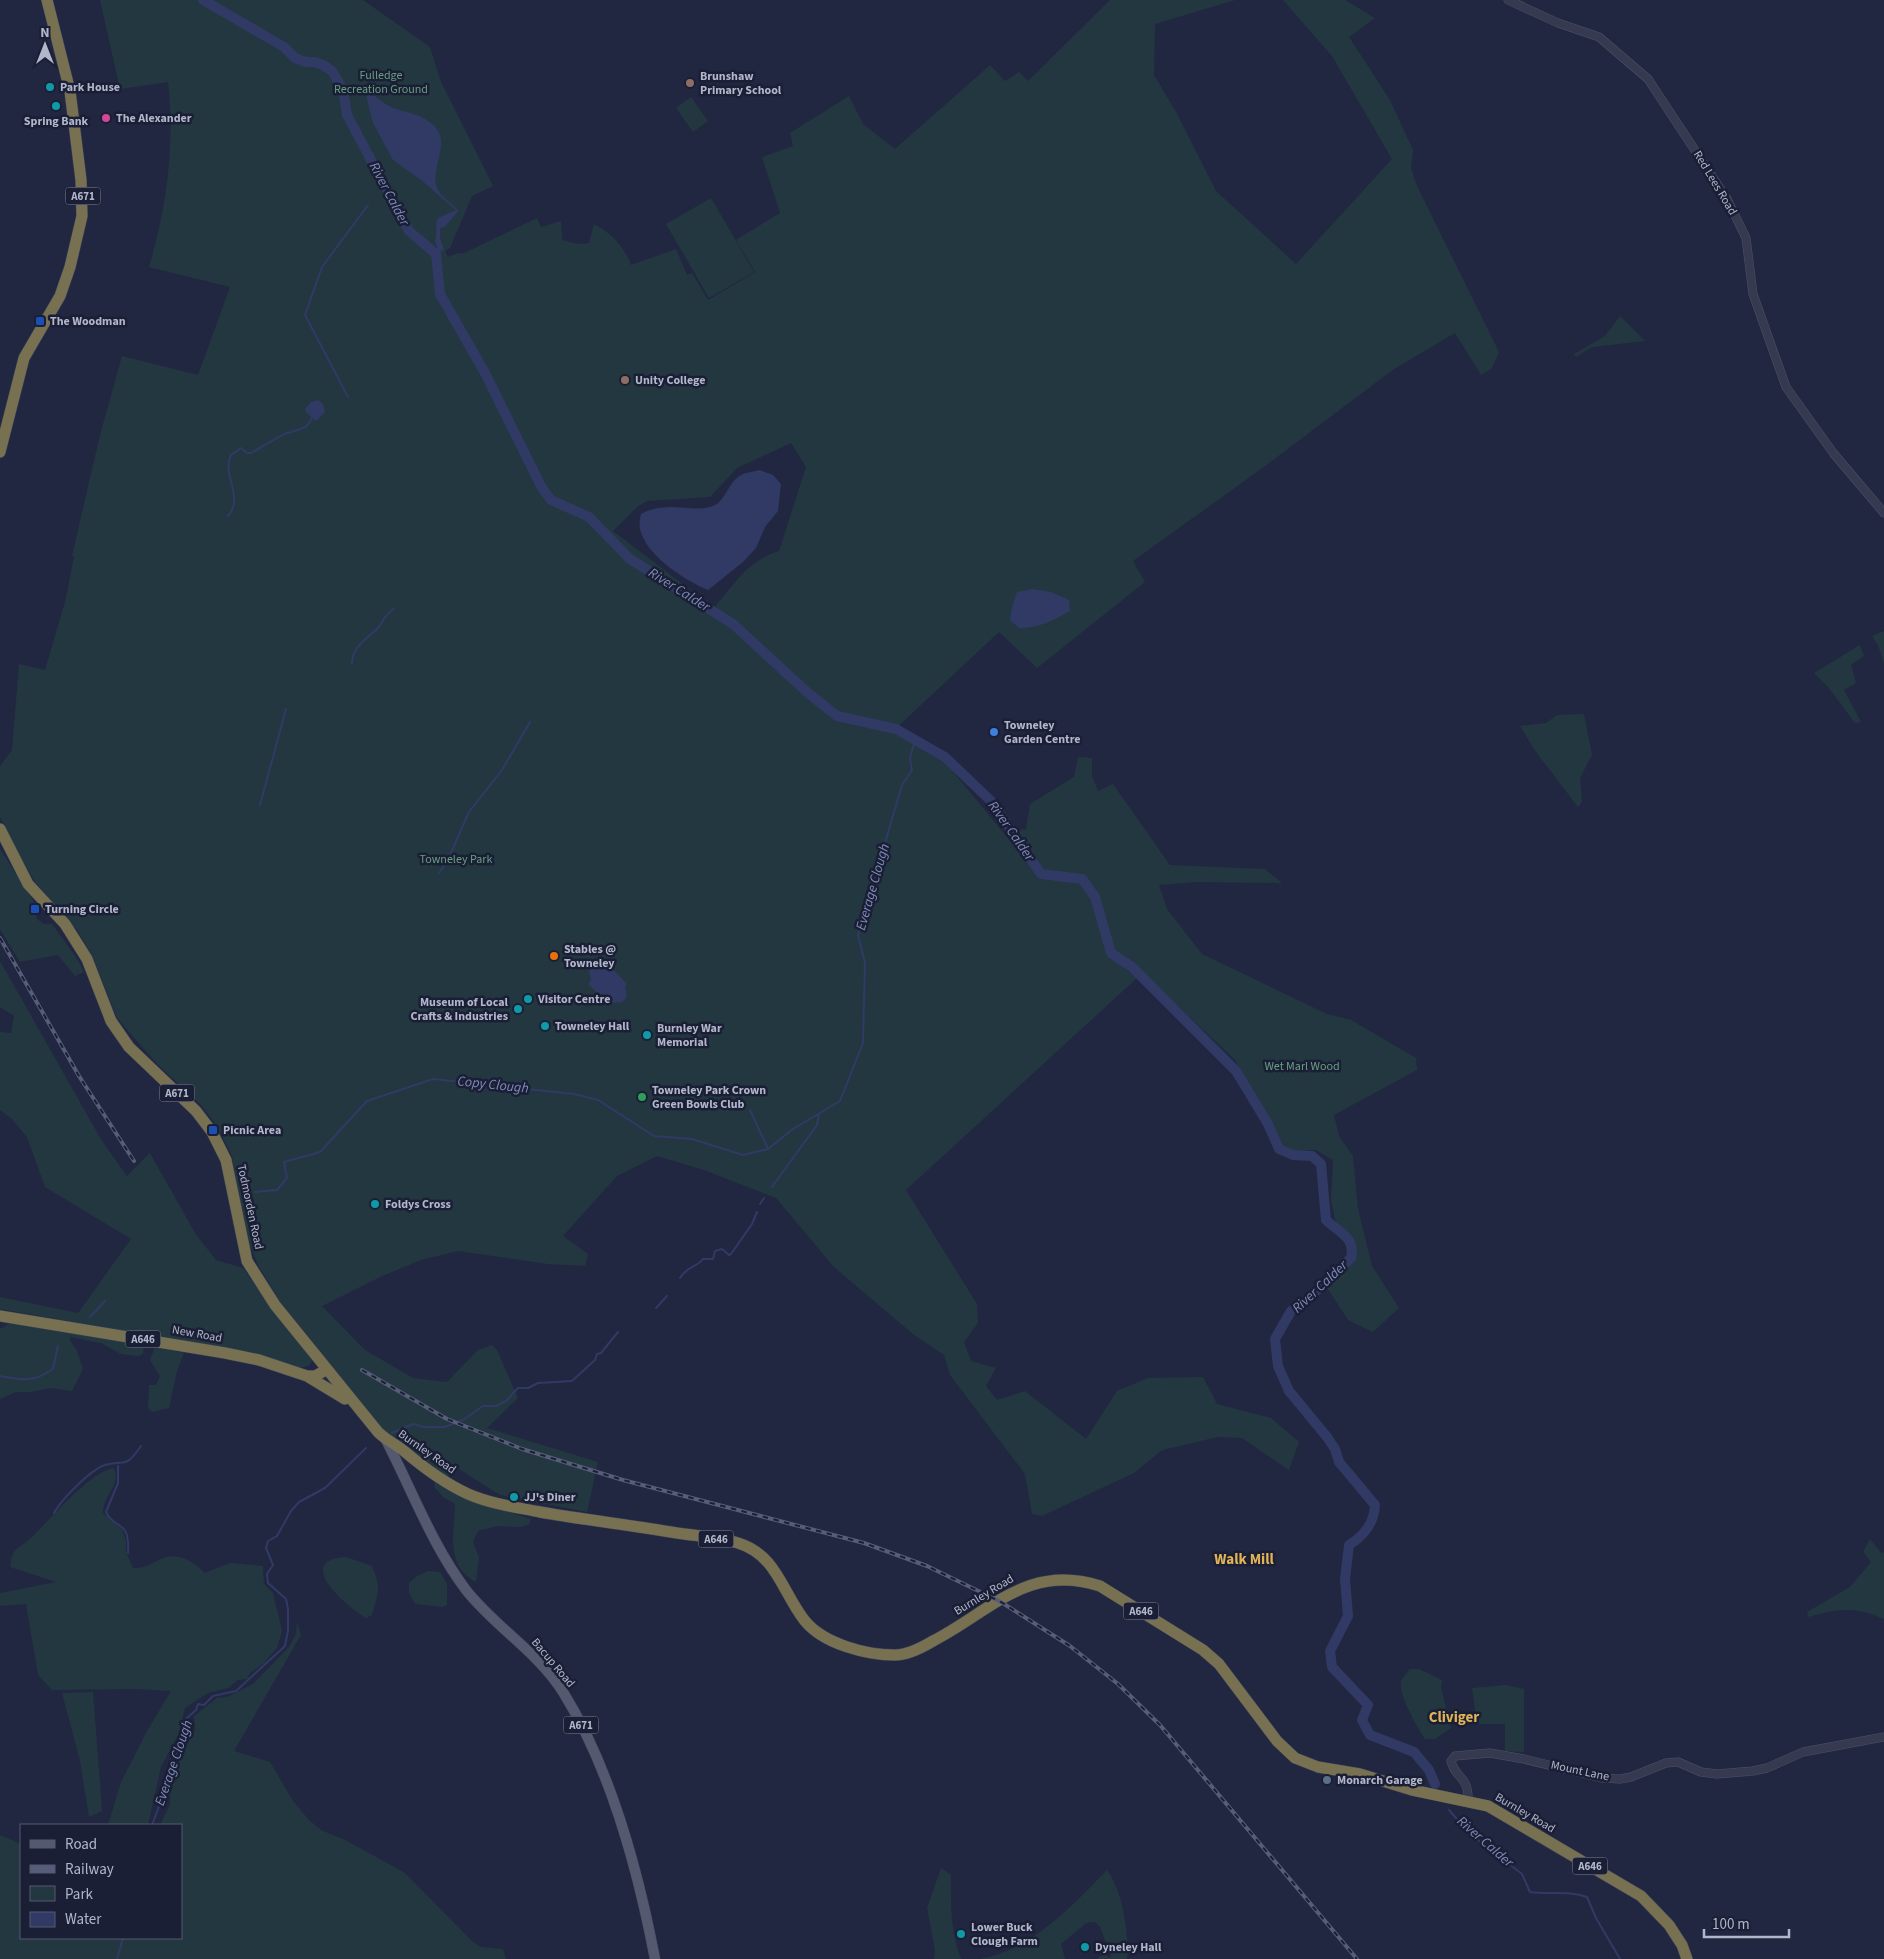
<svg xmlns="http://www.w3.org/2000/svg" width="1884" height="1959" font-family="'Source Sans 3',sans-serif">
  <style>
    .green { fill: #233741; fill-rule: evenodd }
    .water { fill: #303a65 }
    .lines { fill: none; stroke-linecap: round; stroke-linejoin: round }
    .stream { stroke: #303a65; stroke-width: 2 }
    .river { stroke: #303a65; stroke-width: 10 }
    .minor-casing { stroke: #4e5268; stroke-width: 9 }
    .major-casing { stroke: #3f4359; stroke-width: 11 }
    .highway-casing { stroke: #3e4258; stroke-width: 12 }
    .minor { stroke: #363a50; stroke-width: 8 }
    .major { stroke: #545970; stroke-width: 10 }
    .highway { stroke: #777152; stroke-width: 11 }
    .rail-casing { stroke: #575d78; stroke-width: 4 }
    .rail { stroke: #1b1f35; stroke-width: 2; stroke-dasharray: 5.5; stroke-linecap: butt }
    .education-dot { fill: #8d6e63; stroke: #1b1f35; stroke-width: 2 }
    .culture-dot { fill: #0f9aa8; stroke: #1b1f35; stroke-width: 2 }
    .hotel-dot { fill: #d1479c; stroke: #1b1f35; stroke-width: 2 }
    .transit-dot { fill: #1a4fb4; stroke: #1b1f35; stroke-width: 2 }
    .shop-dot { fill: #3f7fe0; stroke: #1b1f35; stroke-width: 2 }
    .food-dot { fill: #e8710a; stroke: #1b1f35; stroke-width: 2 }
    .leisure-dot { fill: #2e9e5b; stroke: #1b1f35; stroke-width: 2 }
    .service-dot { fill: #5c6f8a; stroke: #1b1f35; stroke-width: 2 }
    .labels { text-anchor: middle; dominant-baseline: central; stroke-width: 5; stroke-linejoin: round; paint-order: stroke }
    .shield { fill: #1b1f35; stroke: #85899e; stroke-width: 1 }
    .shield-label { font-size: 11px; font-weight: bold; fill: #b2b6cb }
    .park-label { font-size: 12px; fill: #669f80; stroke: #1b1f35 }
    .poi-label { font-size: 12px; font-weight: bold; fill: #b2b6cb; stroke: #1b1f35; text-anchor: start }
    .street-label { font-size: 12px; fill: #b2b6cb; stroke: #1b1f35 }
    .water-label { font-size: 14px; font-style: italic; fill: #7e8aba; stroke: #1b1f35 }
    .quarter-label { font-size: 15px; font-weight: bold; fill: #e0b357; stroke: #1b1f35 }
  </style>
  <rect width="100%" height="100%" fill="#212740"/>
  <!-- green -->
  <path class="green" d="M100,0h263l67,47 11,35 52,104 -21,10 -22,52 -5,3 3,6 10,-4 4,1 75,-36 4,9 20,-6 1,19 16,4 11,-1 5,-19c17,9 30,22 37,41l45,-16 11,26 5,-2 16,27 47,-28 -19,-32 44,-27 -18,-56 31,-11 -3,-13 59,-37 14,28 32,25 95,-84 15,16 14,-9 9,9 82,-81h125l-80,24 -1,51 21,35 41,81 80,73 96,-105 -60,-103 -49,-56h62l30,18 -26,19 41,63 23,50 -2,18 6,18 82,166 -7,16 -11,7 -26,-42 -61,36 -133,100 -128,92 12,21 -108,86 -38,-36 -107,100 44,23 10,8 93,113 40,5 14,17 17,58 27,22 -231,212 71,114 1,19 -14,19 7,19 25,7 -10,18 11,14 28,-9 61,48 31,-48 31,-13 55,-1 14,27 54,14 28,24 -10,28 -47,-32 -24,-1 -56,13 -28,23 -92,43 -10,-2 -7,-40 -75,-99 -6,-20 -30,-20 -80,-68 -58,-69 -72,-28 -47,-14 -40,20 -54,60 25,18 -3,12 -37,-2 -90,-13 -37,9 -41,17 -58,29 43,44 48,28 34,4 31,-32 14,-5 5,5 21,48 -31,30 111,34 -11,50 -87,-17 -41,-26 -12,8 -64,-48 -102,-126 -23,-38 -15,-38 -11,-71 -15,-30 -16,-21 -44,-41 -40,-46 -24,-61 -16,-27 -42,-48 -18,-31 -17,-34v-51l12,-16 7,-86 26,6 20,-68 9,-45 -2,-1 28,-121 22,-79 76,19 32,-88 -81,-20c18,-60 26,-123 19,-185l-48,7zM791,443l15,24 -27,84c-32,10 -44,32 -65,57l-101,-77 24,-24 10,-6 63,-4 27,-29z
    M691,97l17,24 -15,11 -17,-24z
    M711,198l43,74 -45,26 -43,-74z
    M1620,316l25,25 -53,6 -16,10 -2,-3 31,-18z
    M1884,631v32l-6,-18 -6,-9z
    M1860,645l4,11 -13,9 5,18 -12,7 17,32 -6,1 -27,-36 -14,-14z
    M1584,714l8,41 -12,23 2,24 -4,5 -42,-55 -16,-26 26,-3 11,-8z
    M1078,757l14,1v18l6,15 15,-7 57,81 95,4 17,14 -85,-1 -38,3 8,24 35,45 125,60 24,6 65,38 1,12 -83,45 5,21 14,20 5,53 14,57 27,42 -26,24 -25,-12 -22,-34 26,-25 5,-12 -8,-14 -13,-11 -5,-24 2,-40 -17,-10 -28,1 -11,-9 -42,-82 -95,-90 -27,-18 -15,-57 -15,-18 -41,-6 -30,-40 14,-2 4,-25 44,-27z
    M0,849l33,51 4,19 7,5h8l24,33 8,15 -9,4 -17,-21 -38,7 -20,-33z
    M0,961l102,180 25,35 23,-23 45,80 21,27 27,8 41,56 26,30 2,7 -3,5 -11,2 -132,-30 -166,-29v-12l78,16 53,-74 -86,-52 -18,-50 -15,-18 -12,-9v-78l11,1 3,-17 -14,-9z
    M12,1322l132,23 -1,9 -5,2 -17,-2 -20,-11 -31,-6v3l7,11 6,18 -11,22 -21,-3 -20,4h-15l-16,7v-70z
    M155,1347l29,6 -7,18 -8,37 -17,4 -4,-4 1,-23h7l4,-9 -10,-16z
    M114,1468c8,17 -12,28 -11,45l19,16 4,12v11l7,16c13,1 21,-7 33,-11 15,-4 30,7 39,16l25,-10 33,3 1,18 9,9 9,38 -5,17 -13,15 -14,10 -3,6 -9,1 -10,8 -20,5 -23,15 -7,27 -17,32 -13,58h-40l13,-43 26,-51 24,-40 -36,-2 -83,1 -14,-15 -12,-71 -26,2v-13l56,-11 -46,-15c1,-5 1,-11 4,-15 5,-6 13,-10 18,-15 20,-19 56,-64 82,-69z
    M435,1482l24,14 72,23 -2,5 -8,3 -24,-1 -19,5 -5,11 6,15 -3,25c-31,-16 -22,-49 -21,-78l-12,-7 -9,-10z
    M1870,1539l11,14 3,-1v67c-30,-13 -46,-10 -76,-2l-1,-5 43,-25 21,-25 -8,-10z
    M346,1557l26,9c10,24 6,26 0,49l-6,3c-19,-11 -74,-58 -20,-61z
    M428,1571l12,1 7,12v21l-4,2 -28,-3 -6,-11v-10l8,-7z
    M297,1622l4,13 -67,116 36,11 23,39 16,19 12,10 24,10 60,33 68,69 8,5 22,2 3,10h-506v-124l21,9v94h160v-113h-21l10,-21 1,-31 24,-43 -1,-14 23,-18 10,-1 26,-13 36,-37 7,-13z
    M1409,1669h10l23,11 -1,7 10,41 -16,11h-10c-7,-10 -27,-45 -24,-57 1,-5 7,-8 8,-13z
    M1506,1685l18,4v63l-19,-1v-27h-28l-5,-36z
    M93,1692l9,119 -13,6 -9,-56 -18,-68z
    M941,1868l10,7c0,30 -1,56 10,84h-27l1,-9 -8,-42z
    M1107,1870c16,22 22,63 20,89h-30l8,-6 4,5 2,-2 -11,-29 -5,-5 -9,1 -25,21 4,15h-86c53,-9 92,-52 128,-89z"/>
  <!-- water -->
  <path class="water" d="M365,91h4c7,6 14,12 22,16 17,7 32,6 45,21 14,16 -6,41 1,60 4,10 15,14 21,23l-13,16 -5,1v10l4,12 -5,2 -4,-11c3,-7 -1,-15 3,-23l18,-8 -35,-30 -28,-20 -20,-37z
    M318,400l5,4 2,8 -9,9 -10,-9 -1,-3 6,-7z
    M759,470l14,5 8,9 -3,27 -13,16 -9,21 -13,14 -35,28c-26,-11 -78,-44 -67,-76 27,-15 51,0 72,-8 13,-5 15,-24 28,-31 5,-3 12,-3 18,-5z
    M1032,589l19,3 18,8 1,11c-17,10 -31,17 -51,17l-9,-8 2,-13 5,-15z
    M598,964l8,3 3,-2 18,19 -2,3 2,10 -5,5 -8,1 -4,-2 -2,2 -20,-19 3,-3 -2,-11z"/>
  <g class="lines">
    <!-- stream -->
    <path class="stream" d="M348,397l-43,-82 17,-48 46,-62
      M228,516c17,-19 -7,-41 3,-61l10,-7 6,5h4l33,-19 17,-5 6,-3 5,-8
      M352,664c-1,-15 14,-25 24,-34 8,-7 6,-14 18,-21
      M260,805l26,-96
      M439,873l8,-11 22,-50 33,-42 28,-48
      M750,1110l18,39 25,-20 47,-28 23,-58 2,-80 -7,-28 44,-150 10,-15 -2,-12 5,-18
      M772,1187l45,-62 2,-11
      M255,1192l22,-2 10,-12 -3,-16 36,-10 47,-51 66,-22 141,15 24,6 56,36 38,3 51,16 25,-6
      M760,1204l4,-6
      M680,1278c7,-12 16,-10 23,-19h10l2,-8 7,-2 7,6 2,-1 21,-30 5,-12
      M656,1308l11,-12
      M90,1317l15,-16
      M0,1376c24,4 32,7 53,-7l5,-23
      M392,1433l21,-9 11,3h21l18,-7 20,-14h13l10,-5 12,-13h10l10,-5 34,-2 23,-21 2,-6 4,-1 17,-21
      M118,1466v17l-12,29c9,19 24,6 22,41
      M54,1513c7,-13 36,-43 51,-48 22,-6 19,5 36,-19
      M1449,1810l20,23 53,41 8,18c19,3 39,-2 57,5l9,21 24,41
      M152,1825l9,-24 5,-26 17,-35 3,-21 10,-9 2,-6 6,1 9,-9 23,-5 49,-45 3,-16v-21l-2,-10 -18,-16 -1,-9 6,-9 -7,-17 2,-7 9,-5 14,-25 8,-9 26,-14 41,-40
      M117,1959l6,-21"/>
    <!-- river -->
    <path class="river" d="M203,0l81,47 11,11 11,4h8l9,3 9,6 11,19 4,25 62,116 27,23 4,40 45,79 57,115 9,12 38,17 41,42 103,65 75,69 29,23 59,13 49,28 46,44 50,73 41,5 13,18 16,56 21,14 104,104 32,53 11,25 14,6 19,1 9,8 5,56c12,12 30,17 25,38l-42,40 -18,13 -16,28 3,27 11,25 38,46 8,12 4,13 36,43c-1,18 -10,30 -26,40l-4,34 3,37 -18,35 2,16 36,38 -6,15 8,15 44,17 15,18 6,14"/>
    <defs>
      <path id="minor" d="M1508,0l50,23 41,14 49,42 79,120 19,39 7,56 33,93 48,67 50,59
        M1468,1801c1,-26 -13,-22 -17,-40l4,-5 35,-3 34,6 78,19 18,1 11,-2 35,-14 12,-1 23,10 16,2 36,-3 14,-3 36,-16 81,-15"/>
      <path id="major" d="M386,1440c26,50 46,105 80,150 29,37 71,61 97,102 48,77 75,178 92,267"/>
      <path id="highway" d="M0,452l24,-94 36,-62 10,-29 12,-51 -1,-36 -11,-89 -23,-91
        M0,829l28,55 37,40 22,35 24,62 18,26 67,64 16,21 14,28 21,101 28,44 103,127c8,8 17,12 26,19 20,17 40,32 64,43 23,10 47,13 72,18 45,8 91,13 137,21 20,3 41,4 61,10 39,12 44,49 67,78 19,23 61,34 90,34 12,0 28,-8 38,-14 58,-30 95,-78 167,-55l103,64 16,14 58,77 18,17 23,9 42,7 52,16 76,16 153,90 28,29 13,20 5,14
        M0,1316l225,37 34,7 48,16h8l11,-6
        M307,1376l38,23"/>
    </defs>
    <!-- minor casing -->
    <use href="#minor" class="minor-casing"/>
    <!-- major casing -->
    <use href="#major" class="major-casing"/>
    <!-- highway casing -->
    <use href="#highway" class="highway-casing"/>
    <!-- minor -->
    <use href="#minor" class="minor"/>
    <!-- major -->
    <use href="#major" class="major"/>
    <!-- highway -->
    <use href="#highway" class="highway"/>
    <defs>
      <path id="rail" d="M0,938l79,138 55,85
        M362,1370l85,49 75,30 101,31 241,63 63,23 74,36 69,44 48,38 42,41 197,234"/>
    </defs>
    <!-- rail casing -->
    <use href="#rail" class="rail-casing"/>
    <!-- rail -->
    <use href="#rail" class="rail"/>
  </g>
  <!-- markers -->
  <g class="education-dot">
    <circle cx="690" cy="83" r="5"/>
    <circle cx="625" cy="380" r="5"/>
  </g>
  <g class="culture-dot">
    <circle cx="50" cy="87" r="5"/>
    <circle cx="56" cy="106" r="5"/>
    <circle cx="528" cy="999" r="5"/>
    <circle cx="518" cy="1009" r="5"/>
    <circle cx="545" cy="1026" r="5"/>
    <circle cx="647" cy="1035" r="5"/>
    <circle cx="375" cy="1204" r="5"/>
    <circle cx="514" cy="1497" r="5"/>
    <circle cx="961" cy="1934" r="5"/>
    <circle cx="1085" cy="1947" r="5"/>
  </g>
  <circle class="hotel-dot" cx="106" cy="118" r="5"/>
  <g class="transit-dot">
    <rect x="35" y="316" width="10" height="10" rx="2.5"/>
    <rect x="30" y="904" width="10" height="10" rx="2.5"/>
    <rect x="208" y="1125" width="10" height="10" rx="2.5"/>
  </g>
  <circle class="shop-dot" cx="994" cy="732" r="5"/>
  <circle class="food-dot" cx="554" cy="956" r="5"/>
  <circle class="leisure-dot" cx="642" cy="1097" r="5"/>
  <circle class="service-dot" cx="1327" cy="1780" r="5"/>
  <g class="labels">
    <!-- shield labels -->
    <g class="shield">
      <rect x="65.5" y="187.5" width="35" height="17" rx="4"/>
      <rect x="159.5" y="1084.5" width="35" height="17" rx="4"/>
      <rect x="125.5" y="1330.5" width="35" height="17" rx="4"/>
      <rect x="698.5" y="1530.5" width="35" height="17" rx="4"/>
      <rect x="1123.5" y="1602.5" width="35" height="17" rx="4"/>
      <rect x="563.5" y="1716.5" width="35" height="17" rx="4"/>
      <rect x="1572.5" y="1857.5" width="35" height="17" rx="4"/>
    </g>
    <g class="shield-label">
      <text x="83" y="196">A671</text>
      <text x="177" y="1093">A671</text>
      <text x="143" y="1339">A646</text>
      <text x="716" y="1539">A646</text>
      <text x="1141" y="1611">A646</text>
      <text x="581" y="1725">A671</text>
      <text x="1590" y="1866">A646</text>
    </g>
    <!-- park labels -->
    <g class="park-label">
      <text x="381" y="75">Fulledge<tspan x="381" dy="14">Recreation Ground</tspan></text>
      <text x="456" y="859">Towneley Park</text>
      <text x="1302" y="1066">Wet Marl Wood</text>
    </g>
    <!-- poi labels -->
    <g class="poi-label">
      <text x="700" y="76">Brunshaw<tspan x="700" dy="14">Primary School</tspan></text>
      <text x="60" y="87">Park House</text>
      <text x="116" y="118">The Alexander</text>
      <text x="56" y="121" text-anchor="middle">Spring Bank</text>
      <text x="50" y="321">The Woodman</text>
      <text x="635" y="380">Unity College</text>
      <text x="1004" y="725">Towneley<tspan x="1004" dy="14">Garden Centre</tspan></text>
      <text x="45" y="909">Turning Circle</text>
      <text x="564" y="949">Stables @<tspan x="564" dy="14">Towneley</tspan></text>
      <text x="538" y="999">Visitor Centre</text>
      <text x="508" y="1002" text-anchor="end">Museum of Local<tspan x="508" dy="14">Crafts &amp; Industries</tspan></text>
      <text x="555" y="1026">Towneley Hall</text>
      <text x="657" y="1028">Burnley War<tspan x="657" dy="14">Memorial</tspan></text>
      <text x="652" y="1090">Towneley Park Crown<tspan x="652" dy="14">Green Bowls Club</tspan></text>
      <text x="223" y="1130">Picnic Area</text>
      <text x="385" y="1204">Foldys Cross</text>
      <text x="524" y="1497">JJ's Diner</text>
      <text x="1337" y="1780">Monarch Garage</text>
      <text x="971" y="1927">Lower Buck<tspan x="971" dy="14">Clough Farm</tspan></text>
      <text x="1095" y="1947">Dyneley Hall</text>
    </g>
    <!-- street labels -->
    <g class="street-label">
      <text transform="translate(1715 183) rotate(59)">Red Lees Road</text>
      <text transform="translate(250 1207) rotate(78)">Todmorden Road</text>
      <text transform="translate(197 1334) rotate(10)">New Road</text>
      <text transform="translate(427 1452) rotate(35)">Burnley Road</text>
      <text transform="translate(984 1595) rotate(-31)">Burnley Road</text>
      <text transform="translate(553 1663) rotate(50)">Bacup Road</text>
      <text transform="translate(1580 1771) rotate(12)">Mount Lane</text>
      <text transform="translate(1525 1813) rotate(30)">Burnley Road</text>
    </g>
    <!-- water labels -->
    <g class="water-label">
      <text transform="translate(389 194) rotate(62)">River Calder</text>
      <text transform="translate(679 590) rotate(32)">River Calder</text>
      <text transform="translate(1011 831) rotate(55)">River Calder</text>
      <text transform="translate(873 887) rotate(-74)">Everage Clough</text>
      <text transform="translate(493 1085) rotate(6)">Copy Clough</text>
      <text transform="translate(1320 1287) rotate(-43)">River Calder</text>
      <text transform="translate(174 1763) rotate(-71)">Everage Clough</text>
      <text transform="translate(1485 1842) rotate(41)">River Calder</text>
    </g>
    <!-- quarter labels -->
    <g class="quarter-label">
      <text x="1244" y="1559">Walk Mill</text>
      <text x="1454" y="1717">Cliviger</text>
    </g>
  </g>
  <!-- legend -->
  <rect x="20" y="1824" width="162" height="115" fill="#1b1f35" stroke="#575b71"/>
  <rect x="30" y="1840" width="25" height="8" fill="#545970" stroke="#575b71"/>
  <text x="65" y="1849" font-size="15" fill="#b2b6cb">Road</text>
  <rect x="30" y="1865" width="25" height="8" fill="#575d78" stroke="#575b71"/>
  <text x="65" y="1874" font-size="15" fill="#b2b6cb">Railway</text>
  <rect x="30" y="1886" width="25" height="15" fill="#233741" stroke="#575b71"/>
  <text x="65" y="1899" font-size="15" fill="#b2b6cb">Park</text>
  <rect x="30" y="1912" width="25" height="15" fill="#303a65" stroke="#575b71"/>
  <text x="65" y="1924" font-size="15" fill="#b2b6cb">Water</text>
  <!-- north arrow -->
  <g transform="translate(45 45)" stroke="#1b1f35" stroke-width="4" paint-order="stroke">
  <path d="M0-4L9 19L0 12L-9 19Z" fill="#b2b6cb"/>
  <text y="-8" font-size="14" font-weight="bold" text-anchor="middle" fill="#b2b6cb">N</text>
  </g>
  <!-- scale -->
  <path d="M1704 1929v8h85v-8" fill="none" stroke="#b2b6cb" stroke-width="2.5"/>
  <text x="1712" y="1929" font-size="15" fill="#b2b6cb" stroke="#1b1f35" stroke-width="4" paint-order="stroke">100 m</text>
</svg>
